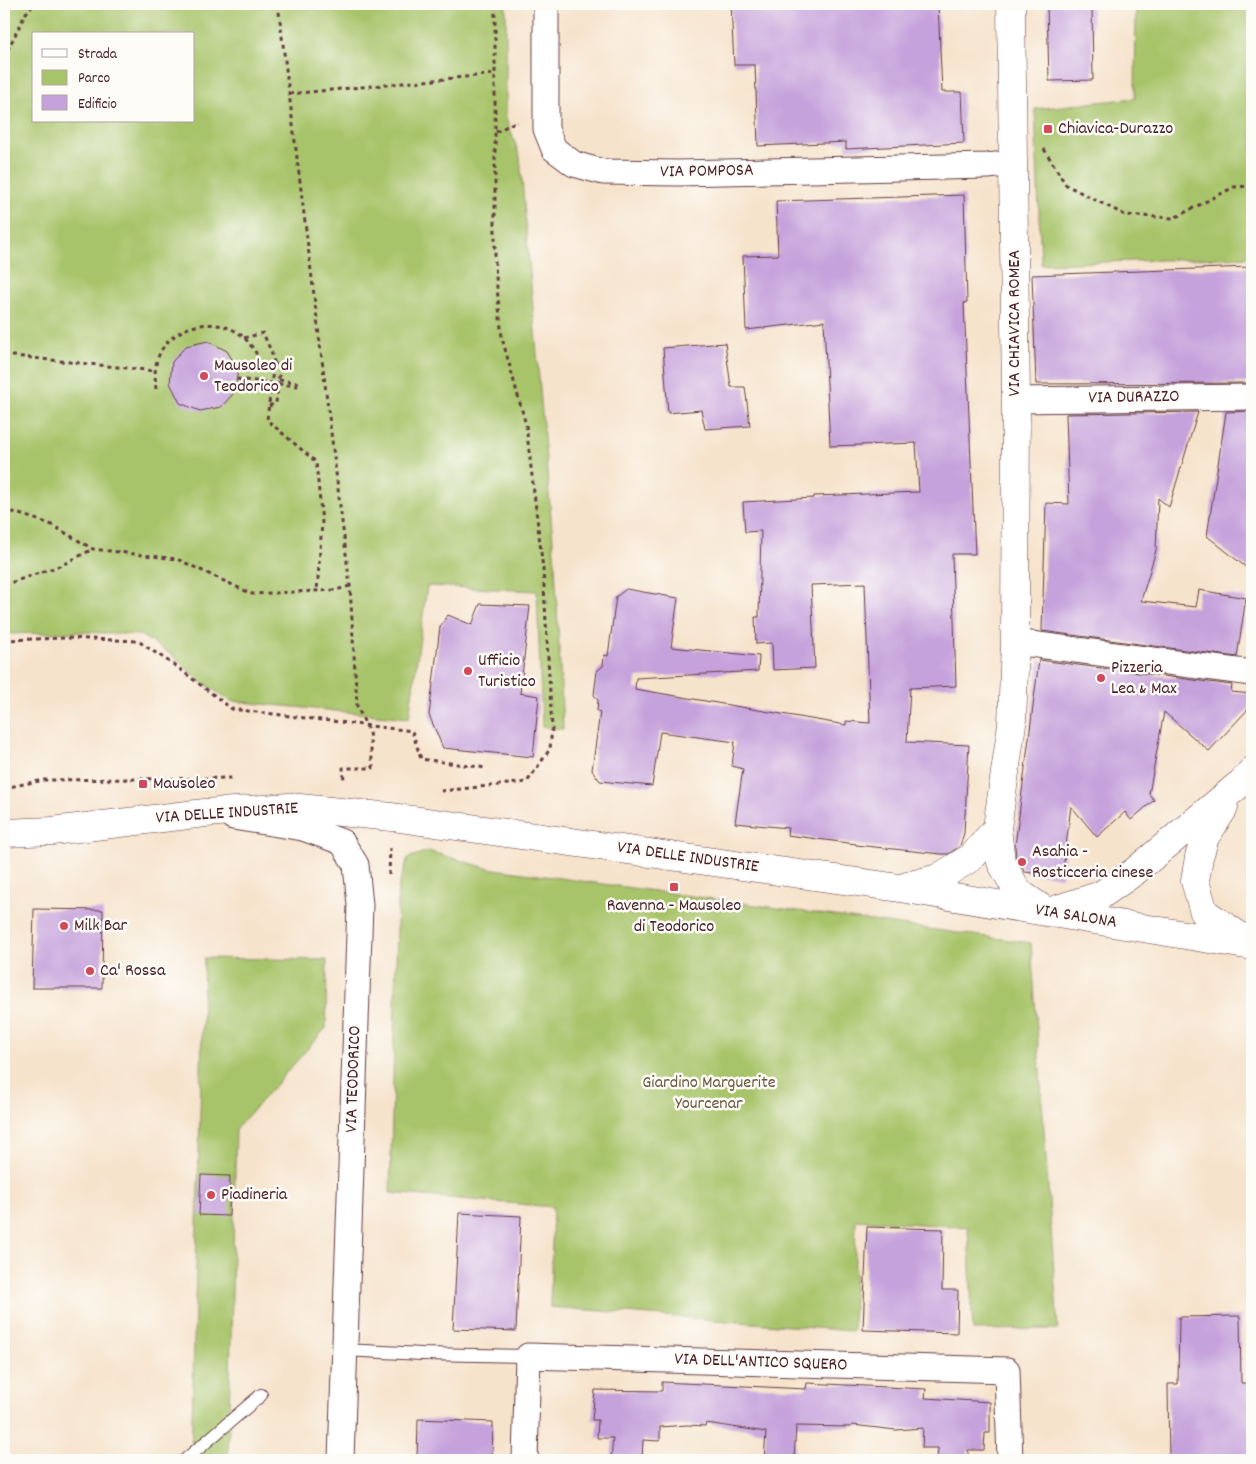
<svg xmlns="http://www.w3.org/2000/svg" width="1256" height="1464" font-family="Dekko,sans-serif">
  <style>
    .green { fill: #a8c46b; stroke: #79724b; fill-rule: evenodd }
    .building { fill: #c6a2dc }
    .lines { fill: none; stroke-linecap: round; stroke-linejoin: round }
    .lane-casing { stroke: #643c43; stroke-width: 14 }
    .street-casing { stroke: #643c43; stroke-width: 27 }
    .secondary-casing { stroke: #643c43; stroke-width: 29 }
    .path { stroke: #643c43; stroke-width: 3; stroke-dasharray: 4 4; stroke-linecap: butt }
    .lane { stroke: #fff; stroke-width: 12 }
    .street { stroke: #fff; stroke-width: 25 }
    .secondary { stroke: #fff; stroke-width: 28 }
    .path-bridge { stroke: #643c43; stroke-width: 3; stroke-dasharray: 4 4; stroke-linecap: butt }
    .poi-dot { fill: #d1495b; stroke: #fdfcf7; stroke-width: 2 }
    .labels { text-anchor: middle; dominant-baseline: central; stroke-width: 5; stroke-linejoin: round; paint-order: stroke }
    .poi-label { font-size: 18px; fill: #4a1f2b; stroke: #fdfcf7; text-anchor: start }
    .street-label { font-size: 18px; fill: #4a1f2b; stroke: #fdfcf7 }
    .park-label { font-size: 18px; fill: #6b5941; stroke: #fdfcf7 }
  </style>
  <rect width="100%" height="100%" fill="#fdfcf7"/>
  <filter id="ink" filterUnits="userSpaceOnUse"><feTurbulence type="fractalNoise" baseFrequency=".02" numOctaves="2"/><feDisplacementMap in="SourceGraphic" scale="10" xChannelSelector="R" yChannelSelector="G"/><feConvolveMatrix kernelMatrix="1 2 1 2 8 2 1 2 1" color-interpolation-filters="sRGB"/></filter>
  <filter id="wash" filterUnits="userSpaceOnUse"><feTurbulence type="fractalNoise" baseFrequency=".0096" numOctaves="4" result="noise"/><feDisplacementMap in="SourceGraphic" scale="20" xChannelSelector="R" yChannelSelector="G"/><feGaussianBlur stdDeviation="1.12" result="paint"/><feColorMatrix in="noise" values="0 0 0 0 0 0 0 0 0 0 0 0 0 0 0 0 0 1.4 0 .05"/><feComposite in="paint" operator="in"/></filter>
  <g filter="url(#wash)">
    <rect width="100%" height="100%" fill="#f6e3cc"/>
    <!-- green -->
    <path class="green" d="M4,4h502v114l14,39 35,407 8,165 -21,-2 -5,-136 -110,-5 -18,132 -178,-17 -31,-20 -29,-27 -31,-19 -54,-3 -82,2zM34,34h160v87h-160z
      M1136,4h116v253l-211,7 -6,-155 100,-11z
      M428,851l59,17 544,75 27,386 -85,1 -5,-103 -112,-7 -3,111 -303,-24 3,-100 -163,-14 8,-305 10,-30z
      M204,958l123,2 -1,68 -90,101 -8,331h-37z"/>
    <g id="blocks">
      <!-- building -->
      <path class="building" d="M731,4h207l4,88h20l2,51 -118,6v-7l-88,4 -3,-81h-21z
        M1047,4h45l1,76 -44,1z
        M964,195l3,107 -3,1 11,251h-23l4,132 -46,2 -3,54 62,3 -5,88 -4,13 -12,8h-7l-85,-9v-1l-69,-9 1,-7 -53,-5 8,-54 -11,-3 3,-24 -75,-10 -8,54 -52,-5 -8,-11 8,-58 -3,-1 1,-11 -4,-5 3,-24 6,-5 1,-11 4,1 8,-59 10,-8 52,9 -7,49 88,9 -1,15 -122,7 -1,11 211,36v-4l24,2 -5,-140 -54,2 4,83 -42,2 -1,-27 -16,1 -1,-27h4l2,-86 -16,1 -2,-30 71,-4v-2l105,-4 -3,-49 -86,3 -6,-125 -78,9 -3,-74 35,-1 -2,-54z
        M1250,267l1,21 1,-1v96l-216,1 -4,-109z
        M208,341l19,10 11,18 -3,22 -2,3 -12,13 -21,4 -20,-8 -10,-20 2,-21 14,-16z
        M725,343l6,44h14l5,39 -45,3 -4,-19 -33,3 -5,-65z
        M1252,411v161l-45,-36 19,-124z
        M1198,412l-29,95 -11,-9 -2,52 -15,51 55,6 3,-17 47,8 -9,59 -195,-26 4,-128 23,1 -3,-90z
        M480,604l50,2 -10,87 19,3 -6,61 -90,-9 -14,-33 11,-88 8,-12 24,10z
        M1039,660l193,25 -1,7 21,2v11l-43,46 -45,-39 -15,82 5,6 -23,20 -6,-8 -28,25 -26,-31 -9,71 -37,-5 -9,-15 -1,-11z
        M34,909l69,1 -1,78h-70z
        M201,1175l29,1 -1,40 -30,-1z
        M459,1213l62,3 -5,115 -63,-2z
        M867,1227l76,2 -1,61h16l-1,43 -94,-3z
        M1240,1316l1,67h11v77h-83l-1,-76h10l1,-67z
        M662,1382l144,7 1,-6 119,6 -1,9 65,4v31h-5l-1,17h-16v10h-31l1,-12h-16l1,-20 -27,2 -44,-5 -1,2 -55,-1 -2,34h-30l2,-28 -60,-9 -1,3 -18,-1 -27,2v14l-17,-1 -1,20h-31l2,-22h-16l1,-18h-6l3,-30 67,1z
        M418,1419l75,3 -1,38h-75z"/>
    </g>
  </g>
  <g filter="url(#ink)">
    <use href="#blocks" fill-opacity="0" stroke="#643c43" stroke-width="1"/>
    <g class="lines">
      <defs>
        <path id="lane" d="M344,1350l78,4 106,2
          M185,1460l76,-65"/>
        <path id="street" d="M546,4v125l8,20 20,15 29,8 75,1 310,-7 25,-3
          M1016,400l236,-3
          M1015,642l237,31
          M233,817l70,11 39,14 14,23 4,40 -19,555
          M525,1460l3,-104 479,14 3,90"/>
        <path id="secondary" d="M1011,4l5,396 -1,242 -3,82 -15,104 4,34 17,30 26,18
          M1224,808l-19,29 -6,20 -4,24 9,31 43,29
          M4,833l48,-2 153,-18 84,-6 103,10 508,71 352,58
          M907,886l31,-8 34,-21 25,-29
          M1051,911l50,-16 33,-23 107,-89 11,-12"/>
      </defs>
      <!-- lane casing -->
      <use href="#lane" class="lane-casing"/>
      <!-- street casing -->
      <use href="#street" class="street-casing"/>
      <!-- secondary casing -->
      <use href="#secondary" class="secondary-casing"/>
      <!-- path -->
      <path class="path" d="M278,4l72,582 7,120 12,26 4,36h-30l1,13
        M4,57l22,-44 8,-9
        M289,94l207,-20
        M496,132l17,-9h5
        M1044,149l22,36 59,30 49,3 60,-31 18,-1
        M244,338l19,-5 8,18 3,11 -7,58 49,42 6,61 -5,68
        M4,355l151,16
        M279,380l20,3v3l-19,-2
        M156,389c-1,-11 -2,-23 3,-34 15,-34 67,-42 90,-12 2,3 5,6 7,10 1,4 1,10 2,15
        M269,406l7,-3 4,-36 -6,-4
        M4,509l46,15 43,25 84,10 75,35 84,-4 14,-4
        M4,585l58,-20 31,-16
        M4,640l63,-2 71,3 39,26 55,42 180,22 9,28 65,9
        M4,788l40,-8 189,-2
        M441,791l86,-9 23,-33 2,-21 -9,-159 -17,-144 -24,-87 -7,-71v-263
        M389,875l1,-27"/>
      <!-- lane -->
      <use href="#lane" class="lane"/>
      <!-- street -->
      <use href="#street" class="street"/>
      <!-- secondary -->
      <use href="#secondary" class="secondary"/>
      <!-- path-bridge -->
      <path class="path-bridge" d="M237,379l43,5"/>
    </g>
  </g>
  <!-- markers -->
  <g class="poi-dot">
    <rect x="1043" y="124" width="10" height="10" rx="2.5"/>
    <circle cx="204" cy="376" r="5"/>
    <circle cx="468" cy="671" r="5"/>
    <circle cx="1101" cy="678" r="5"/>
    <rect x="138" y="779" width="10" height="10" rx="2.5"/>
    <circle cx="1022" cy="862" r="5"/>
    <rect x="669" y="882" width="10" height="10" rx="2.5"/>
    <circle cx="64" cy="926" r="5"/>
    <circle cx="90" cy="971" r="5"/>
    <circle cx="211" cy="1195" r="5"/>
  </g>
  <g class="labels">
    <!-- poi labels -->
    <g class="poi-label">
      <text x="1058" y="129">Chiavica-Durazzo</text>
      <text x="214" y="366">Mausoleo di<tspan x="214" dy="21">Teodorico</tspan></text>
      <text x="478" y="661">Ufficio<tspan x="478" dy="21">Turistico</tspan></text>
      <text x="1111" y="668">Pizzeria<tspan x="1111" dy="21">Lea &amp; Max</tspan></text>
      <text x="153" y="784">Mausoleo</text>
      <text x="1032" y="852">Asahia -<tspan x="1032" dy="21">Rosticceria cinese</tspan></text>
      <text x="674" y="906" text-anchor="middle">Ravenna - Mausoleo<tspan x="674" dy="21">di Teodorico</tspan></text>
      <text x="74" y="926">Milk Bar</text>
      <text x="100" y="971">Ca' Rossa</text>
      <text x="221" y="1195">Piadineria</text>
    </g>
    <!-- street labels -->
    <g class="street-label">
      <text transform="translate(707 172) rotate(-1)">VIA POMPOSA</text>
      <text transform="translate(1015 323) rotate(-90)">VIA CHIAVICA ROMEA</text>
      <text transform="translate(1134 398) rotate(-1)">VIA DURAZZO</text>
      <text transform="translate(227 814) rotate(-4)">VIA DELLE INDUSTRIE</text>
      <text transform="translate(688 858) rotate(8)">VIA DELLE INDUSTRIE</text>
      <text transform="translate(1076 917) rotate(9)">VIA SALONA</text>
      <text transform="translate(354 1079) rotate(-88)">VIA TEODORICO</text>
      <text transform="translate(761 1363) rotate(2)">VIA DELL'ANTICO SQUERO</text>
    </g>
    <!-- park labels -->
    <g class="park-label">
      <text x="709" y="1083">Giardino Marguerite<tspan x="709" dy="21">Yourcenar</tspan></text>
    </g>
  </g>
  <!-- margin -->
  <rect width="1256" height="1464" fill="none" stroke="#fdfcf7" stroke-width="20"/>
  <!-- legend -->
  <rect x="32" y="32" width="162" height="90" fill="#fdfcf7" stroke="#b5a4a5"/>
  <rect x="42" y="49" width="25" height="8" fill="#ffffff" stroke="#b5a4a5"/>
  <text x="78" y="58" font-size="15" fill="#4a1f2b">Strada</text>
  <rect x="42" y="70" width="25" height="15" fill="#a8c46b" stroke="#b5a4a5"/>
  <text x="78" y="82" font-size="15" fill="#4a1f2b">Parco</text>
  <rect x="42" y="95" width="25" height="15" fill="#c6a2dc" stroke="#b5a4a5"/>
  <text x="78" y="108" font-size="15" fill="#4a1f2b">Edificio</text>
</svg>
